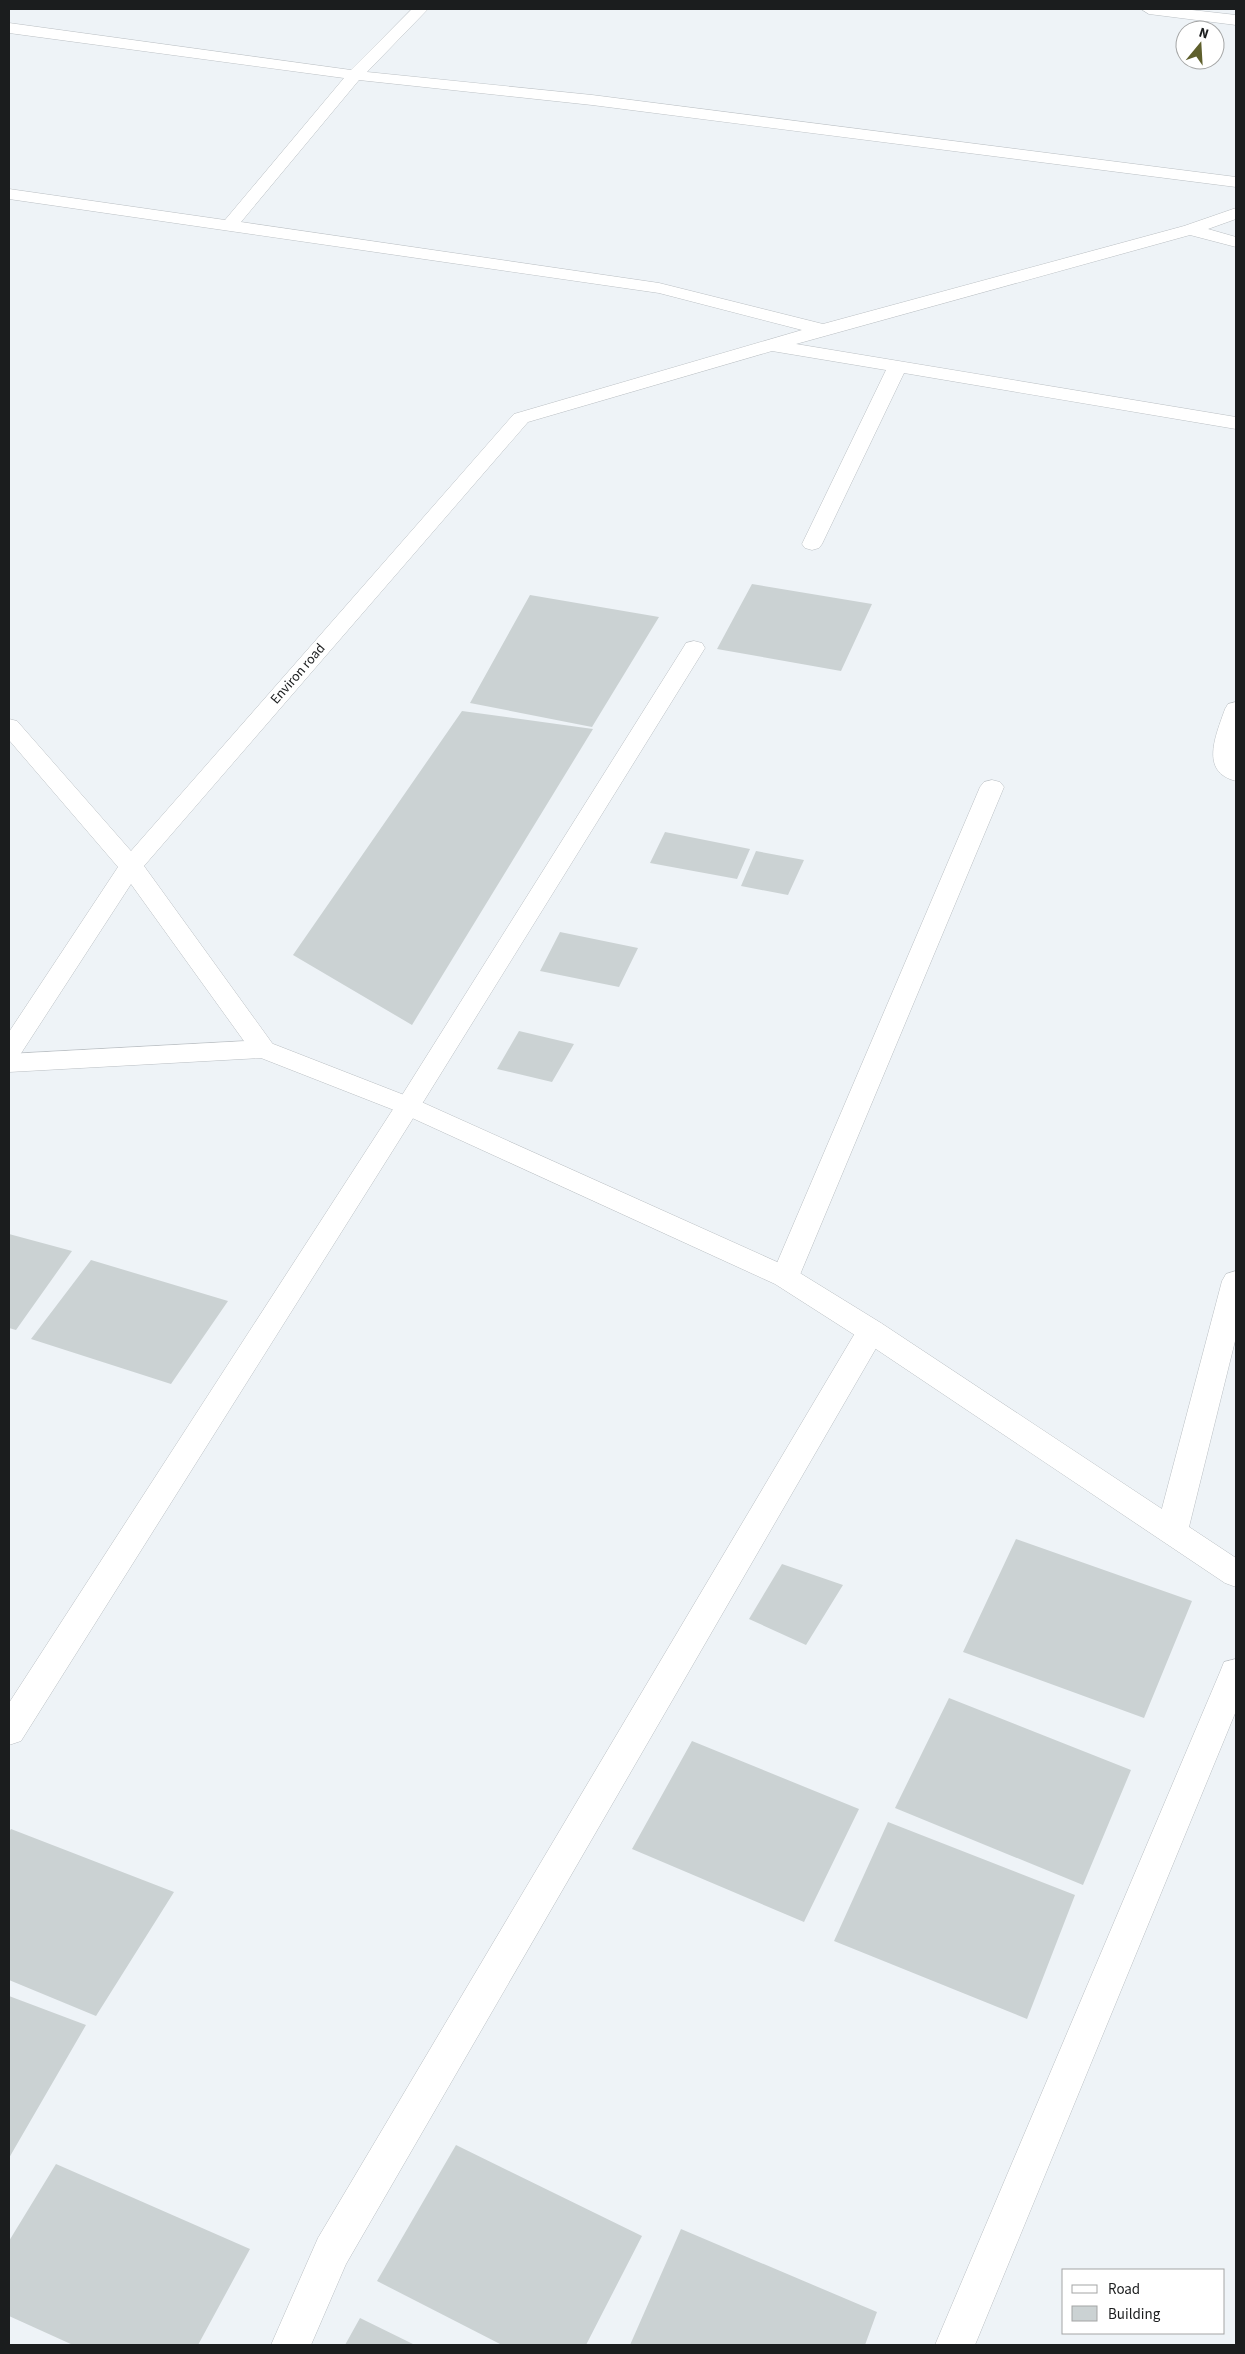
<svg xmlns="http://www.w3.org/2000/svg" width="1245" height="2354" font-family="'Source Sans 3',sans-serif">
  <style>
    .building { fill: #cbd2d3 }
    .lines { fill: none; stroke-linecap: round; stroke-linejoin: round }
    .street-casing { stroke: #babfc3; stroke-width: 1 }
    .secondary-casing { stroke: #babfc3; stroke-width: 1 }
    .street { fill: #fff; fill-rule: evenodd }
    .secondary { fill: #fff; fill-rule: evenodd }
    .labels { text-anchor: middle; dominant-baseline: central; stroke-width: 4; stroke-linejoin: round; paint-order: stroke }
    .street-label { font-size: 14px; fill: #1b1d1e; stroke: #fff }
  </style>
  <rect width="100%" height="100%" fill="#eef3f7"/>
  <!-- building -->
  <path class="building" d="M752,584l120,20 -31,67 -124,-22z
    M530,595l129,22 -67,110 -122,-24z
    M462,711l131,18 -181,296 -119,-70z
    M665,832l85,17 -13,30 -87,-16z
    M756,851l48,9 -16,35 -47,-9z
    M560,932l78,16 -19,39 -79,-16z
    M519,1031l55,13 -22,38 -55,-13z
    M9,1234l63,17 -56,79 -7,-2z
    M91,1260l137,41 -57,83 -140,-45z
    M1016,1539l176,62 -48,117 -181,-66z
    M782,1564l61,21 -37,60 -57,-26z
    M949,1698l182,72 -48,115 -188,-77z
    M692,1741l167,68 -55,113 -172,-73z
    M888,1822l187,73 -48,124 -193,-78z
    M11,1829l163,63 -78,124 -87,-36v-148z
    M9,1996l77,29 -77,133z
    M456,2145l186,91 -56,109h-84l-125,-64z
    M56,2164l194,85 -52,96h-125l-64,-29v-75z
    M681,2229l196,83 -12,33h-235z
    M360,2318l55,27h-70z"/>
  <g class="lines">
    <defs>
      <path id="street" d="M412,9h16l-61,63 225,23 644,82v10l-644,-82 -233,-25 -118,142 418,61 164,41 361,-98 52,-18v11l-28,10 28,8v10l-46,-12 -394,109 440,73v12l-332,-56 -82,171 -3,4 -7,2 -7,-2 -3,-4 84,-174 -114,-19 -244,71 -384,444 128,177 4,6 -4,6 -9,3 -9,-3 -123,-171 -113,174 -9,3v-29l109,-165 -109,-127v-21l8,2 114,130 383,-437 288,-84 -143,-37 -650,-94v-10l216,31 119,-142 -335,-45v-10l342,47z
        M1141,9h42l53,6v10l-87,-11z
        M694,641l8,2 3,5 -288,464 -396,629 -12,4v-42l390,-603 284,-452 3,-5z
        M1236,702v79c-37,-9 -20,-46 -11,-72l3,-5z
        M992,780l8,2 4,5 -205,490 -4,7 -10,3 -10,-3 -4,-7 209,-490 4,-5z
        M1236,1271v66l-48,194 -5,9 -11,3 -11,-3 -5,-9 66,-250 4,-7z
        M871,1320l10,3 5,8 -540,933 -35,81h-40l47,-107 543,-915z
        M1236,1659v52l-261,634h-40l285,-673 4,-10z"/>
      <path id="secondary" d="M263,1040l154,60 378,170 86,53 355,235v29l-11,-4 -364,-244 -86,-55 -376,-172 -138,-54 -252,14v-18z"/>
    </defs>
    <!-- street casing -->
    <use href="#street" class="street-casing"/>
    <!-- secondary casing -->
    <use href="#secondary" class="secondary-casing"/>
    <!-- street -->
    <use href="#street" class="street"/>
    <!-- secondary -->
    <use href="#secondary" class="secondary"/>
  </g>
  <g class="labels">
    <!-- street labels -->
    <g class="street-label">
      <text transform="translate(298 674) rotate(-49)">Environ road</text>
    </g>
  </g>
  <!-- border -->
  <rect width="1245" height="2354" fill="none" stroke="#1b1d1e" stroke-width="20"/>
  <!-- legend -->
  <rect x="1062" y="2269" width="162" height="65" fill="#ffffff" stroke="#a4a5a5"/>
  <rect x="1072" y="2285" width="25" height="8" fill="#ffffff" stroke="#a4a5a5"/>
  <text x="1108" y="2294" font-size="15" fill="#1b1d1e">Road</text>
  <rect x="1072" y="2306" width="25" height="15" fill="#cbd2d3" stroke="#a4a5a5"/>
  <text x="1108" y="2319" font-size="15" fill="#1b1d1e">Building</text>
  <!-- north arrow -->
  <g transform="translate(1200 45) rotate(18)"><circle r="24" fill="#ffffff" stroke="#a4a5a5"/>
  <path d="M0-4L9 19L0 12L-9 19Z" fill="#5e5f2c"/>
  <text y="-8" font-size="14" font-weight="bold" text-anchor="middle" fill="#1b1d1e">N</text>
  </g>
</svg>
